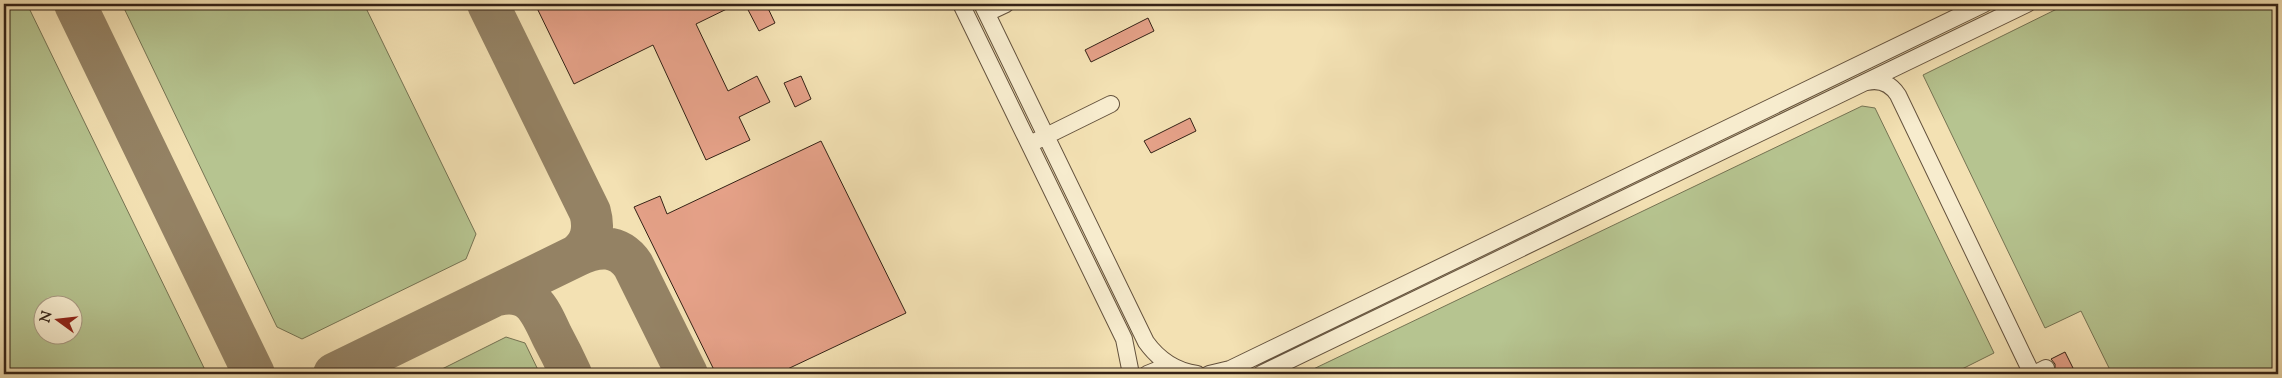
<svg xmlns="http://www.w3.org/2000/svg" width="2282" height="378" font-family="'Sorts Mill Goudy',serif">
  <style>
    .green { fill: #b6c490; stroke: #757353; fill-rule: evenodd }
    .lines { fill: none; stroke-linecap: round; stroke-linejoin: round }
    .taxiway { stroke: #948264; stroke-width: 42 }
    .building { fill: #e5a188; stroke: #342216 }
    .minor-casing { stroke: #64523d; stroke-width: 18 }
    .minor { stroke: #f7ecce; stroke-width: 16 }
  </style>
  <rect width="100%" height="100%" fill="#f3e1b3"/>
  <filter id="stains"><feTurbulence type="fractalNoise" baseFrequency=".004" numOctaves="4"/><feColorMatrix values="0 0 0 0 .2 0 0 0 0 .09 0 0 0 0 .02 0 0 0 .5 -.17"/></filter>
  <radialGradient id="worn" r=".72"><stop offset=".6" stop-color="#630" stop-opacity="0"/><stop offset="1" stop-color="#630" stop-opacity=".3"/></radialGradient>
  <!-- green -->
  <path class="green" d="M4,4h23l180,370h-203zM42,306h30v30h-30z
    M122,4h242l112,230 -10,25 -164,80 -25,-12z
    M2067,4h211v370h-166l-31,-63 -36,17 -122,-253z
    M1862,106l13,2 119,245 -42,21h-649z
    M506,337l19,6 15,31h-108z"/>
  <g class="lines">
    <!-- taxiway -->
    <path class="taxiway" d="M75,4l179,370
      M488,4l102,208c5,18 1,33 -14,44
      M497,295c34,-8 43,15 55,41 7,13 13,25 19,38
      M334,374l242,-118c21,-10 42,-13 57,9l54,109"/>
  </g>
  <!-- building -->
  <path class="building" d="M535,4h202l-41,20 32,67 29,-15 13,26 -31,15 11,23 -44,20 -53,-115 -79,39z
    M745,4h21l9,19 -16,8z
    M1148,18l6,13 -63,31 -6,-12z
    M801,76l10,23 -16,8 -11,-24z
    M1190,118l6,13 -45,22 -7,-12z
    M821,141l85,172 -129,61h-61l-82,-167 26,-11 7,18z
    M2065,352l11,22h-19l-2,-3v-7l-4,-5z"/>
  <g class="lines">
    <defs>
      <path id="minor" d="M961,4l163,335 7,35
        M982,4l164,338c13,18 29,29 51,32
        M987,13l19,-9
        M1867,82c13,-3 24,2 31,13l134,279
        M1036,141l75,-37
        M1147,374l10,-4h20
        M1209,374l21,-5 754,-365
        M1261,374l766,-370
        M2034,374l12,-6"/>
    </defs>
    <!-- minor casing -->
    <use href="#minor" class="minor-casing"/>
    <!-- minor -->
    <use href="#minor" class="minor"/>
  </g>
  <!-- margin -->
  <rect width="2282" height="378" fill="none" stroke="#f3e1b3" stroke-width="20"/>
  <rect x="5" y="5" width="2272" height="368" fill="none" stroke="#342216" stroke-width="2.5"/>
  <rect x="10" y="10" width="2262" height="358" fill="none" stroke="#342216"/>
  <!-- north arrow -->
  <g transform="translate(58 320) rotate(285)"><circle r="24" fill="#f7ecce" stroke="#a99b84"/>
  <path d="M0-4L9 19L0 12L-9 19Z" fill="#8f2418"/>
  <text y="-8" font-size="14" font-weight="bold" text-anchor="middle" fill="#342216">N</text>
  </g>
  <rect width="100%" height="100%" filter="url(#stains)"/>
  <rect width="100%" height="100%" fill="url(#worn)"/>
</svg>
